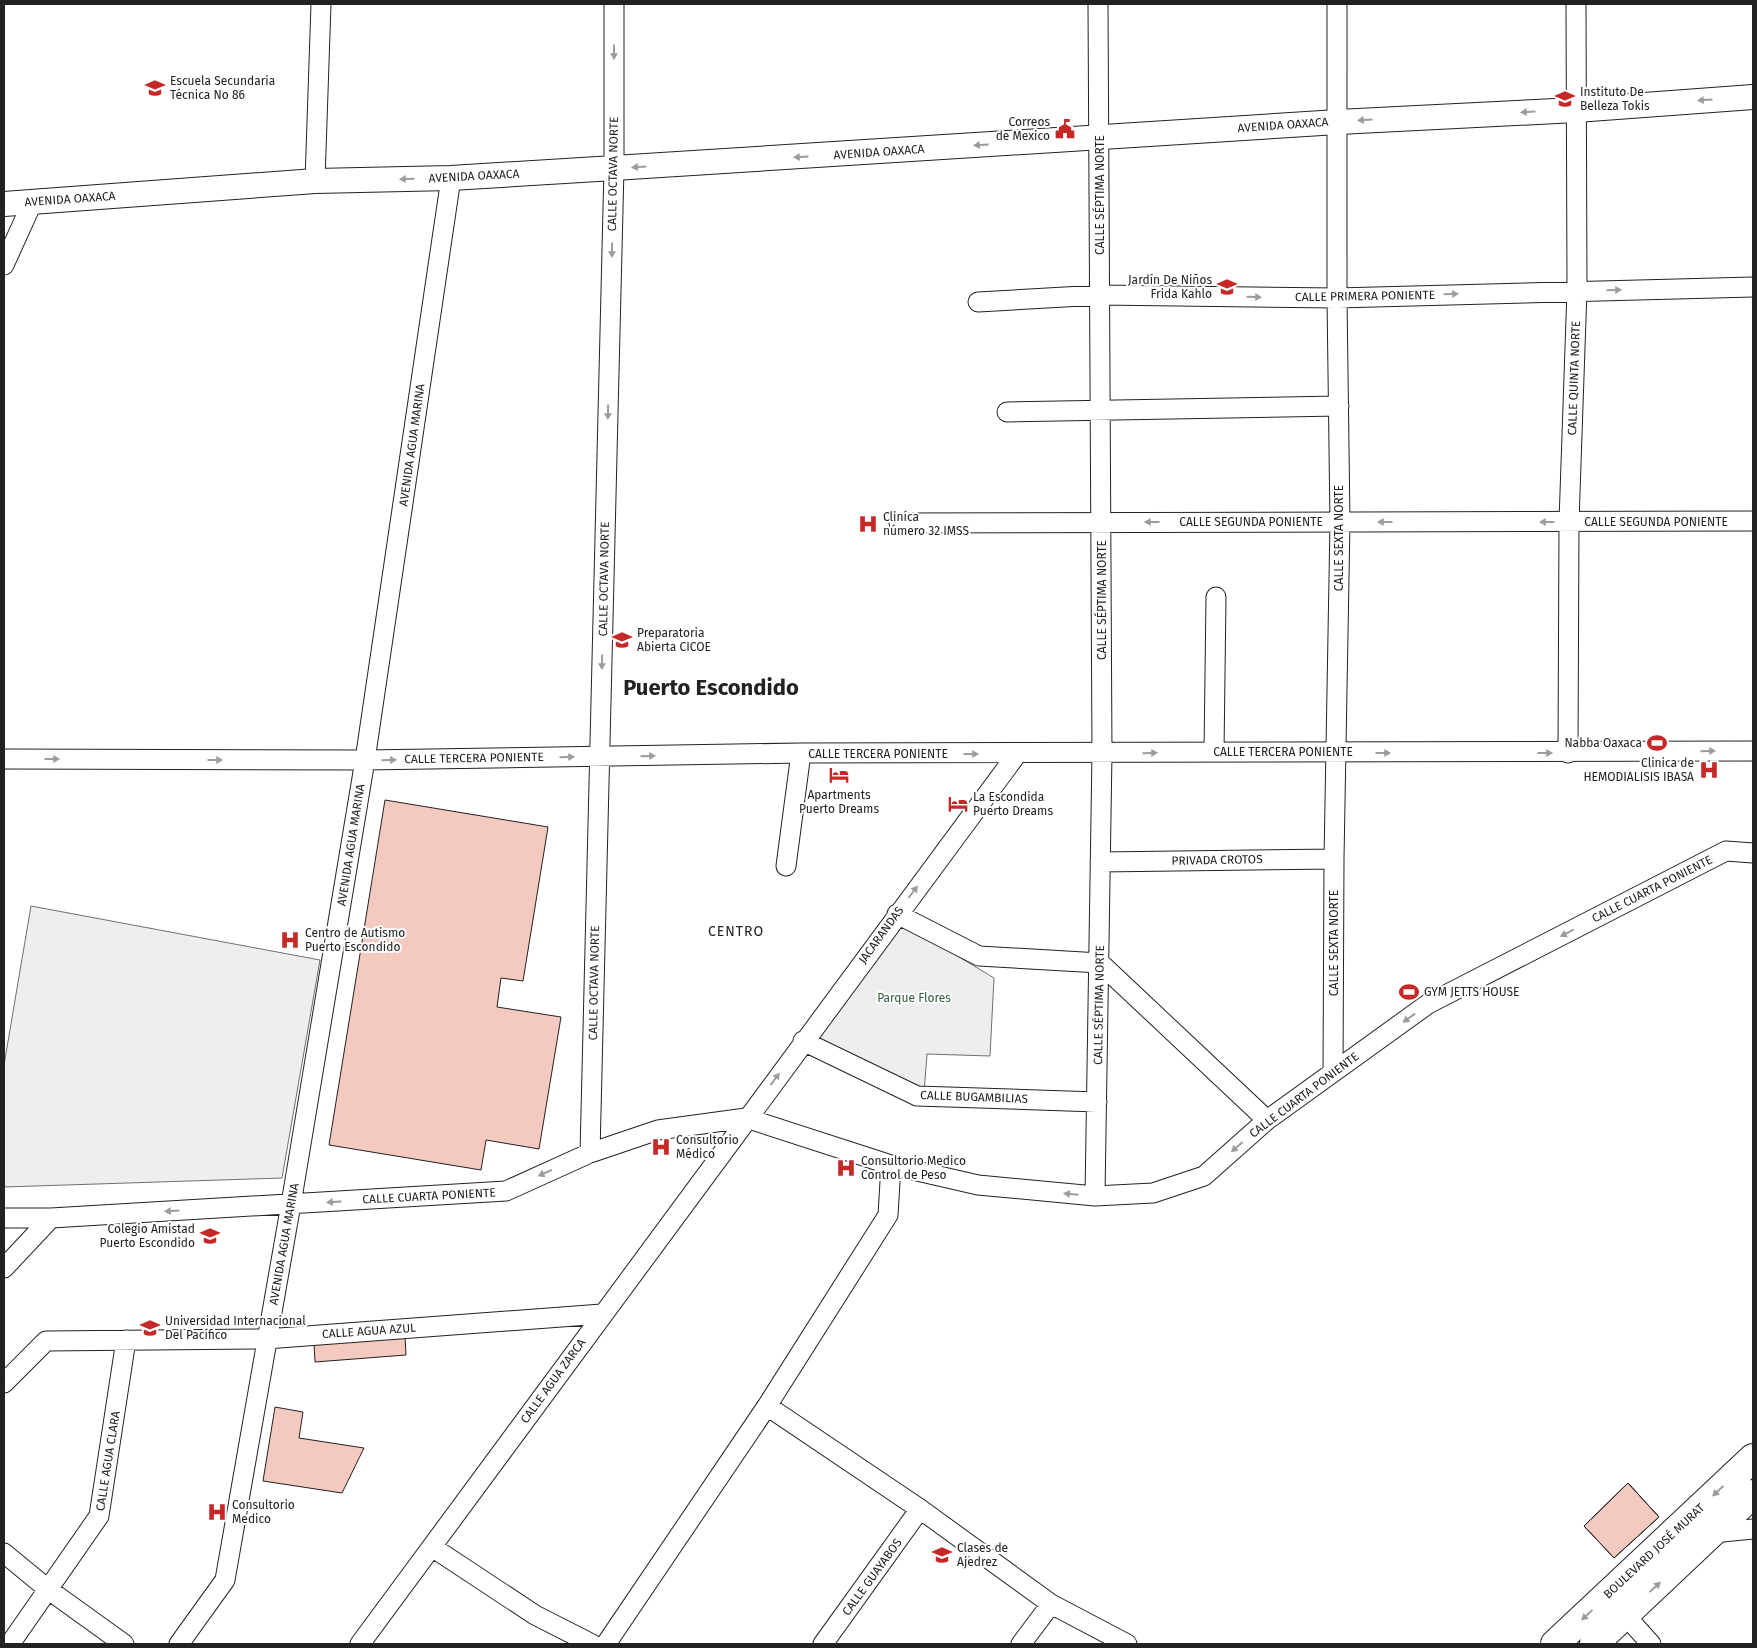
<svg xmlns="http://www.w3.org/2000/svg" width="1757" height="1648" font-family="'Fira Sans',sans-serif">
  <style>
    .green { fill: #eee; stroke: #6f6f6f }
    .building { fill: #f3c9c0; stroke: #222 }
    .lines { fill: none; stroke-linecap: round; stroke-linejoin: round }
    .minor-casing { stroke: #222; stroke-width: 21 }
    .major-casing { stroke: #222; stroke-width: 26 }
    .highway-casing { stroke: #222; stroke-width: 30 }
    .minor { stroke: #fff; stroke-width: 19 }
    .major { stroke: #fff; stroke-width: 24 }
    .highway { stroke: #fff; stroke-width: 28 }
    .oneway { fill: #9c9c9c }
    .labels { text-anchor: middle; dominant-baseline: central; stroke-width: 4; stroke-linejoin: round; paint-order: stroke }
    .poi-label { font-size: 12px; fill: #222; stroke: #fff; text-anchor: start }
    .street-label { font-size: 12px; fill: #222; stroke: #fff }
    .park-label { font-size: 12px; fill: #2f5e38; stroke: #fff }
    .neighbourhood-label { font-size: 14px; letter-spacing: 1px; fill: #222; stroke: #fff }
    .town-label { font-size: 22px; font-weight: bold; fill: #222; stroke: #fff }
  </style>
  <rect width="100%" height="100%" fill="#fff"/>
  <!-- green -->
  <path class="green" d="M31,906l289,54 -38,218 -278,9v-122z
    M898,920l96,58 -4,78 -63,-2 -3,39 -113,-54z"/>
  <!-- building -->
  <path class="building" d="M385,800l163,27 -25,154 -22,-3 -4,29 64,10 -22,132 -53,-9 -5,30 -152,-25z
    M405,1337l1,18 -91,7 -1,-18z
    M275,1407l28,5 -4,26 65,10 -22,45 -79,-12z
    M1628,1483l31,34 -45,41 -30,-32z
    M1628,1483l31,34 -45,41 -30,-32z"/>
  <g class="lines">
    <defs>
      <path id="minor" d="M315,181l6,-177
        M4,265l29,-64
        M978,302l122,-7 237,3 416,-11
        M1007,412l332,-6
        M899,523l854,-2
        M1214,752l2,-155
        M1568,753l1,-231 8,-232 -1,-286
        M4,759l361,1 436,-7 952,-2
        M1100,862l234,-3
        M786,866l15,-113
        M897,914l82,42 121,7 167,157
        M803,1041l114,55 180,6
        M1333,1072l1,-213 6,-337 -3,-224v-294
        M590,1153l24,-985v-164
        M1095,1196l7,-443 -4,-749
        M4,1218h47l455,-27 84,-38 68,-23 88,-12 145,47 87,20 117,11 58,-3 51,-17 63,-56 161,-116 298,-153 27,2
        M4,1268l47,-50
        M4,1383l42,-42 220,-2 336,-25
        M767,1406l153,103 131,95 76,40
        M1712,1533l41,-4
        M432,1547l103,68 57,29
        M4,1553l45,37 75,54
        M1625,1615l26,29
        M10,1644l89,-128 27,-176
        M179,1644l46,-64 66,-376 74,-444 86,-582
        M360,1644l657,-890
        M606,1644l161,-238 121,-191 3,-50
        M823,1644l97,-135
        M1021,1644l30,-40"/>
      <path id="major" d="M4,204l311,-23 136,-3 163,-10 724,-46 238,-12 177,-13"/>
      <path id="highway" d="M1555,1644l198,-186
        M1594,1644l159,-150"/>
    </defs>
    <!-- minor casing -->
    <use href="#minor" class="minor-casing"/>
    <!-- major casing -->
    <use href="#major" class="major-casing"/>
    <!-- highway casing -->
    <use href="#highway" class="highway-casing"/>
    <!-- minor -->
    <use href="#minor" class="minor"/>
    <!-- major -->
    <use href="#major" class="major"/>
    <!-- highway -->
    <use href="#highway" class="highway"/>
  </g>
  <!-- one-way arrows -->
  <defs><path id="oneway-solid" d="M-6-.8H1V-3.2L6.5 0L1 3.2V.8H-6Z" transform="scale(1.25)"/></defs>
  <g class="oneway">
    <use href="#oneway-solid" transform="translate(614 52) rotate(90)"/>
    <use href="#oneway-solid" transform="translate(1705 100) rotate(176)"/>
    <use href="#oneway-solid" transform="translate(1528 112) rotate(177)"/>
    <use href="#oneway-solid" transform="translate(1365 120) rotate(177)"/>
    <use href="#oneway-solid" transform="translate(981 145) rotate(176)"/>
    <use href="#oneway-solid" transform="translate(801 157) rotate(176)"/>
    <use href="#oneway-solid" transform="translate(639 167) rotate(176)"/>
    <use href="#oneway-solid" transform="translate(407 179) rotate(179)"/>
    <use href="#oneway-solid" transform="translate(612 250) rotate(91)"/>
    <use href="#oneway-solid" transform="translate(1614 290) rotate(-1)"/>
    <use href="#oneway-solid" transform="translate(1451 294) rotate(-2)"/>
    <use href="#oneway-solid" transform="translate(1254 297) rotate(1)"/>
    <use href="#oneway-solid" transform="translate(608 412) rotate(91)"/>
    <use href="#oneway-solid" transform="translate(1152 522) rotate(180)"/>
    <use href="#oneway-solid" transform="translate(1385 522) rotate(180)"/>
    <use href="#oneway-solid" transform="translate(1547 522) rotate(180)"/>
    <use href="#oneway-solid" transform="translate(602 662) rotate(91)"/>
    <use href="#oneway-solid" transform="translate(1708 751) rotate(-1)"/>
    <use href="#oneway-solid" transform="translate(1150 753) rotate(-1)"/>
    <use href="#oneway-solid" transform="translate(1383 753)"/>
    <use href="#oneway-solid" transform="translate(1545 753)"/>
    <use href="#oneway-solid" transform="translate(971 754)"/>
    <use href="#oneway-solid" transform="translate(648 756) rotate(-1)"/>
    <use href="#oneway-solid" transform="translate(567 757) rotate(-1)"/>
    <use href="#oneway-solid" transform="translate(52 759)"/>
    <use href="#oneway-solid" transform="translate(215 760)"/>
    <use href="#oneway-solid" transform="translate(389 760) rotate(-1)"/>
    <use href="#oneway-solid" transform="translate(913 892) rotate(-53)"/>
    <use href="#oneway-solid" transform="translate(1567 933) rotate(153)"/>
    <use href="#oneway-solid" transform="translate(1409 1018) rotate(144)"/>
    <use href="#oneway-solid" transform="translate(775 1079) rotate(-54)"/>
    <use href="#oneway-solid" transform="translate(1237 1147) rotate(139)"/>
    <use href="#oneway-solid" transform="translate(545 1173) rotate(156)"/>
    <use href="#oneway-solid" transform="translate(1071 1194) rotate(-175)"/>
    <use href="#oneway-solid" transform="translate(334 1202) rotate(177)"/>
    <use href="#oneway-solid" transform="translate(172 1211) rotate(177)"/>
    <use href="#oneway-solid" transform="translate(1718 1491) rotate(137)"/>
    <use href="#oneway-solid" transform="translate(1655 1587) rotate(-43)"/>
    <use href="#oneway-solid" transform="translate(1587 1615) rotate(137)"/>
  </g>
  <!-- icons -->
  <defs>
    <symbol id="school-bare" viewBox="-9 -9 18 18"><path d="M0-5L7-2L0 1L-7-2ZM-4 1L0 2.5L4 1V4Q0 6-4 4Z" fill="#c62828" stroke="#fff" stroke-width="2.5" paint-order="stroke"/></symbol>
    <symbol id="university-bare" viewBox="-9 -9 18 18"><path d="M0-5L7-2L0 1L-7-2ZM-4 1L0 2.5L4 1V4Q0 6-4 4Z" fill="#c62828" stroke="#fff" stroke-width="2.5" paint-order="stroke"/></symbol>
    <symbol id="civic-bare" viewBox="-9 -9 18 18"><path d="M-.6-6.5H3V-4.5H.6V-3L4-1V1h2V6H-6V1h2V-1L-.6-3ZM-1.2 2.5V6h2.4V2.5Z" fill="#c62828" stroke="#fff" stroke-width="2.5" paint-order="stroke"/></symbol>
    <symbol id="hospital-bare" viewBox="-9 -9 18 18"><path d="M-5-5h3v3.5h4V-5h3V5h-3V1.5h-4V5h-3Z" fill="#c62828" stroke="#fff" stroke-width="2.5" paint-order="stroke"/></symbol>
    <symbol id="stadium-bare" viewBox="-9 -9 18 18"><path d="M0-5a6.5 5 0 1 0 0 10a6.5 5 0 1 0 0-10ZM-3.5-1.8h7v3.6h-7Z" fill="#c62828" stroke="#fff" stroke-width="2.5" paint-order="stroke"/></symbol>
    <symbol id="hotel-bare" viewBox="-9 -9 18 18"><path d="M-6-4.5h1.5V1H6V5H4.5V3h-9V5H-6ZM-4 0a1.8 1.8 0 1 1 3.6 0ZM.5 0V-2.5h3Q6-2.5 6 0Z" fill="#c62828" stroke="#fff" stroke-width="2.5" paint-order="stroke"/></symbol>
  </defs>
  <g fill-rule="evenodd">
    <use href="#school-bare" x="141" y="74" width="28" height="28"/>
    <use href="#university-bare" x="1551" y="85" width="28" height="28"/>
    <use href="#civic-bare" x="1051" y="115" width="28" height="28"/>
    <use href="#school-bare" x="1213" y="273" width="28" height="28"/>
    <use href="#hospital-bare" x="854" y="510" width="28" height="28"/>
    <use href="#university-bare" x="608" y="626" width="28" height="28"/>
    <use href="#stadium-bare" x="1643" y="729" width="28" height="28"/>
    <use href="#hospital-bare" x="1695" y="756" width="28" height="28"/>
    <use href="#hotel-bare" x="825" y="761" width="28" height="28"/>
    <use href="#hotel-bare" x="944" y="790" width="28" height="28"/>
    <use href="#hospital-bare" x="276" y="926" width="28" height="28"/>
    <use href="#stadium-bare" x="1395" y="978" width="28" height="28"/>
    <use href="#hospital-bare" x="647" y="1133" width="28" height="28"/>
    <use href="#hospital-bare" x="832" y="1154" width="28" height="28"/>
    <use href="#school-bare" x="196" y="1222" width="28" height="28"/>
    <use href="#university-bare" x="136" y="1314" width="28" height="28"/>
    <use href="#hospital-bare" x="203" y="1498" width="28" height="28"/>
    <use href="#school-bare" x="928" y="1541" width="28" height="28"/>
  </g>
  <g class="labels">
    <!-- poi labels -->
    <g class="poi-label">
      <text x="170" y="81">Escuela Secundaria<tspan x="170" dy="14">Técnica No 86</tspan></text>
      <text x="1580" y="92">Instituto De<tspan x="1580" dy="14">Belleza Tokis</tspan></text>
      <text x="1050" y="122" text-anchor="end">Correos<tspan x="1050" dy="14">de Mexico</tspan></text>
      <text x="1212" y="280" text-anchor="end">Jardín De Niños<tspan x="1212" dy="14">Frida Kahlo</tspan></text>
      <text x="883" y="517">Cliníca<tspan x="883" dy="14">número 32 IMSS</tspan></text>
      <text x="637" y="633">Preparatoria<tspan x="637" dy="14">Abierta CICOE</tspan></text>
      <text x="1642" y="743" text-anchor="end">Nabba Oaxaca</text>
      <text x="1694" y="763" text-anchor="end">Clinica de<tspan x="1694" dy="14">HEMODIALISIS IBASA</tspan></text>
      <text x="839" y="795" text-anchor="middle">Apartments<tspan x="839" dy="14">Puerto Dreams</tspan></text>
      <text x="973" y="797">La Escondida<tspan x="973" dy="14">Puerto Dreams</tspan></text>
      <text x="305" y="933">Centro de Autismo<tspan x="305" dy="14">Puerto Escondido</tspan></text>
      <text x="1424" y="992">GYM JETTS HOUSE</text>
      <text x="676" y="1140">Consultorio<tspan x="676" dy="14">Médico</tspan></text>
      <text x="861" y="1161">Consultorio Medico<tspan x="861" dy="14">Control de Peso</tspan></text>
      <text x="195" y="1229" text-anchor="end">Colegio Amistad<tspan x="195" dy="14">Puerto Escondido</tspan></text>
      <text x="165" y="1321">Universidad Internacional<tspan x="165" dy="14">Del Pacífico</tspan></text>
      <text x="232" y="1505">Consultorio<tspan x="232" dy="14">Medico</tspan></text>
      <text x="957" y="1548">Clases de<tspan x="957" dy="14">Ajedrez</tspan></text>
    </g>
    <!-- street labels -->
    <g class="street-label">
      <text transform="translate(1283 125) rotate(-4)">AVENIDA OAXACA</text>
      <text transform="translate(879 152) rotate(-4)">AVENIDA OAXACA</text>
      <text transform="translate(613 174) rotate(-89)">CALLE OCTAVA NORTE</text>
      <text transform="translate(474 176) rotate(-3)">AVENIDA OAXACA</text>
      <text transform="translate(1100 195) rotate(-90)">CALLE SÉPTIMA NORTE</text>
      <text transform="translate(70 199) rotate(-4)">AVENIDA OAXACA</text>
      <text transform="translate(1365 296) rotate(-1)">CALLE PRIMERA PONIENTE</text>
      <text transform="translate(1574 378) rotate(-88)">CALLE QUINTA NORTE</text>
      <text transform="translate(412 445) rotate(-82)">AVENIDA AGUA MARINA</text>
      <text x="1251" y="522">CALLE SEGUNDA PONIENTE</text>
      <text x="1656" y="522">CALLE SEGUNDA PONIENTE</text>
      <text transform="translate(1339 538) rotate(-90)">CALLE SEXTA NORTE</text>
      <text transform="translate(604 579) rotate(-89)">CALLE OCTAVA NORTE</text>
      <text transform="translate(1102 600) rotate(-90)">CALLE SÉPTIMA NORTE</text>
      <text x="1283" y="752">CALLE TERCERA PONIENTE</text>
      <text x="878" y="754">CALLE TERCERA PONIENTE</text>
      <text transform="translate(474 758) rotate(-1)">CALLE TERCERA PONIENTE</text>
      <text transform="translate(351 845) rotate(-81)">AVENIDA AGUA MARINA</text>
      <text transform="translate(1217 860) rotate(-1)">PRIVADA CROTOS</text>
      <text transform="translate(1652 889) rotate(-27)">CALLE CUARTA PONIENTE</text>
      <text transform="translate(881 935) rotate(-54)">JACARANDAS</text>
      <text transform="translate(1334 943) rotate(-90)">CALLE SEXTA NORTE</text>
      <text transform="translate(594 983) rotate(-89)">CALLE OCTAVA NORTE</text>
      <text transform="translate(1099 1005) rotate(-89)">CALLE SÉPTIMA NORTE</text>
      <text transform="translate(1304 1095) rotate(-37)">CALLE CUARTA PONIENTE</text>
      <text transform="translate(974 1097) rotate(2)">CALLE BUGAMBILIAS</text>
      <text transform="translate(429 1196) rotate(-3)">CALLE CUARTA PONIENTE</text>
      <text transform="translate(284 1244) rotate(-80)">AVENIDA AGUA MARINA</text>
      <text transform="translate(369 1331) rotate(-4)">CALLE AGUA AZUL</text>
      <text transform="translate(553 1381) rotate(-54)">CALLE AGUA ZARCA</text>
      <text transform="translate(108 1461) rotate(-81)">CALLE AGUA CLARA</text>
      <text transform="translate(1654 1551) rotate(-43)">BOULEVARD JOSÉ MURAT</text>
      <text transform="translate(872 1577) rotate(-54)">CALLE GUAYABOS</text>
    </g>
    <!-- park labels -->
    <g class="park-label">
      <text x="914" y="998">Parque Flores</text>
    </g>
    <!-- neighbourhood labels -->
    <g class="neighbourhood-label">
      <text x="736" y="931">CENTRO</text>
    </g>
    <!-- town labels -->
    <g class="town-label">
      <text x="711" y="687">Puerto Escondido</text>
    </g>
  </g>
  <!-- border -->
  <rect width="1757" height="1648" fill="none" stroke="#222222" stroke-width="10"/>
</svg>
